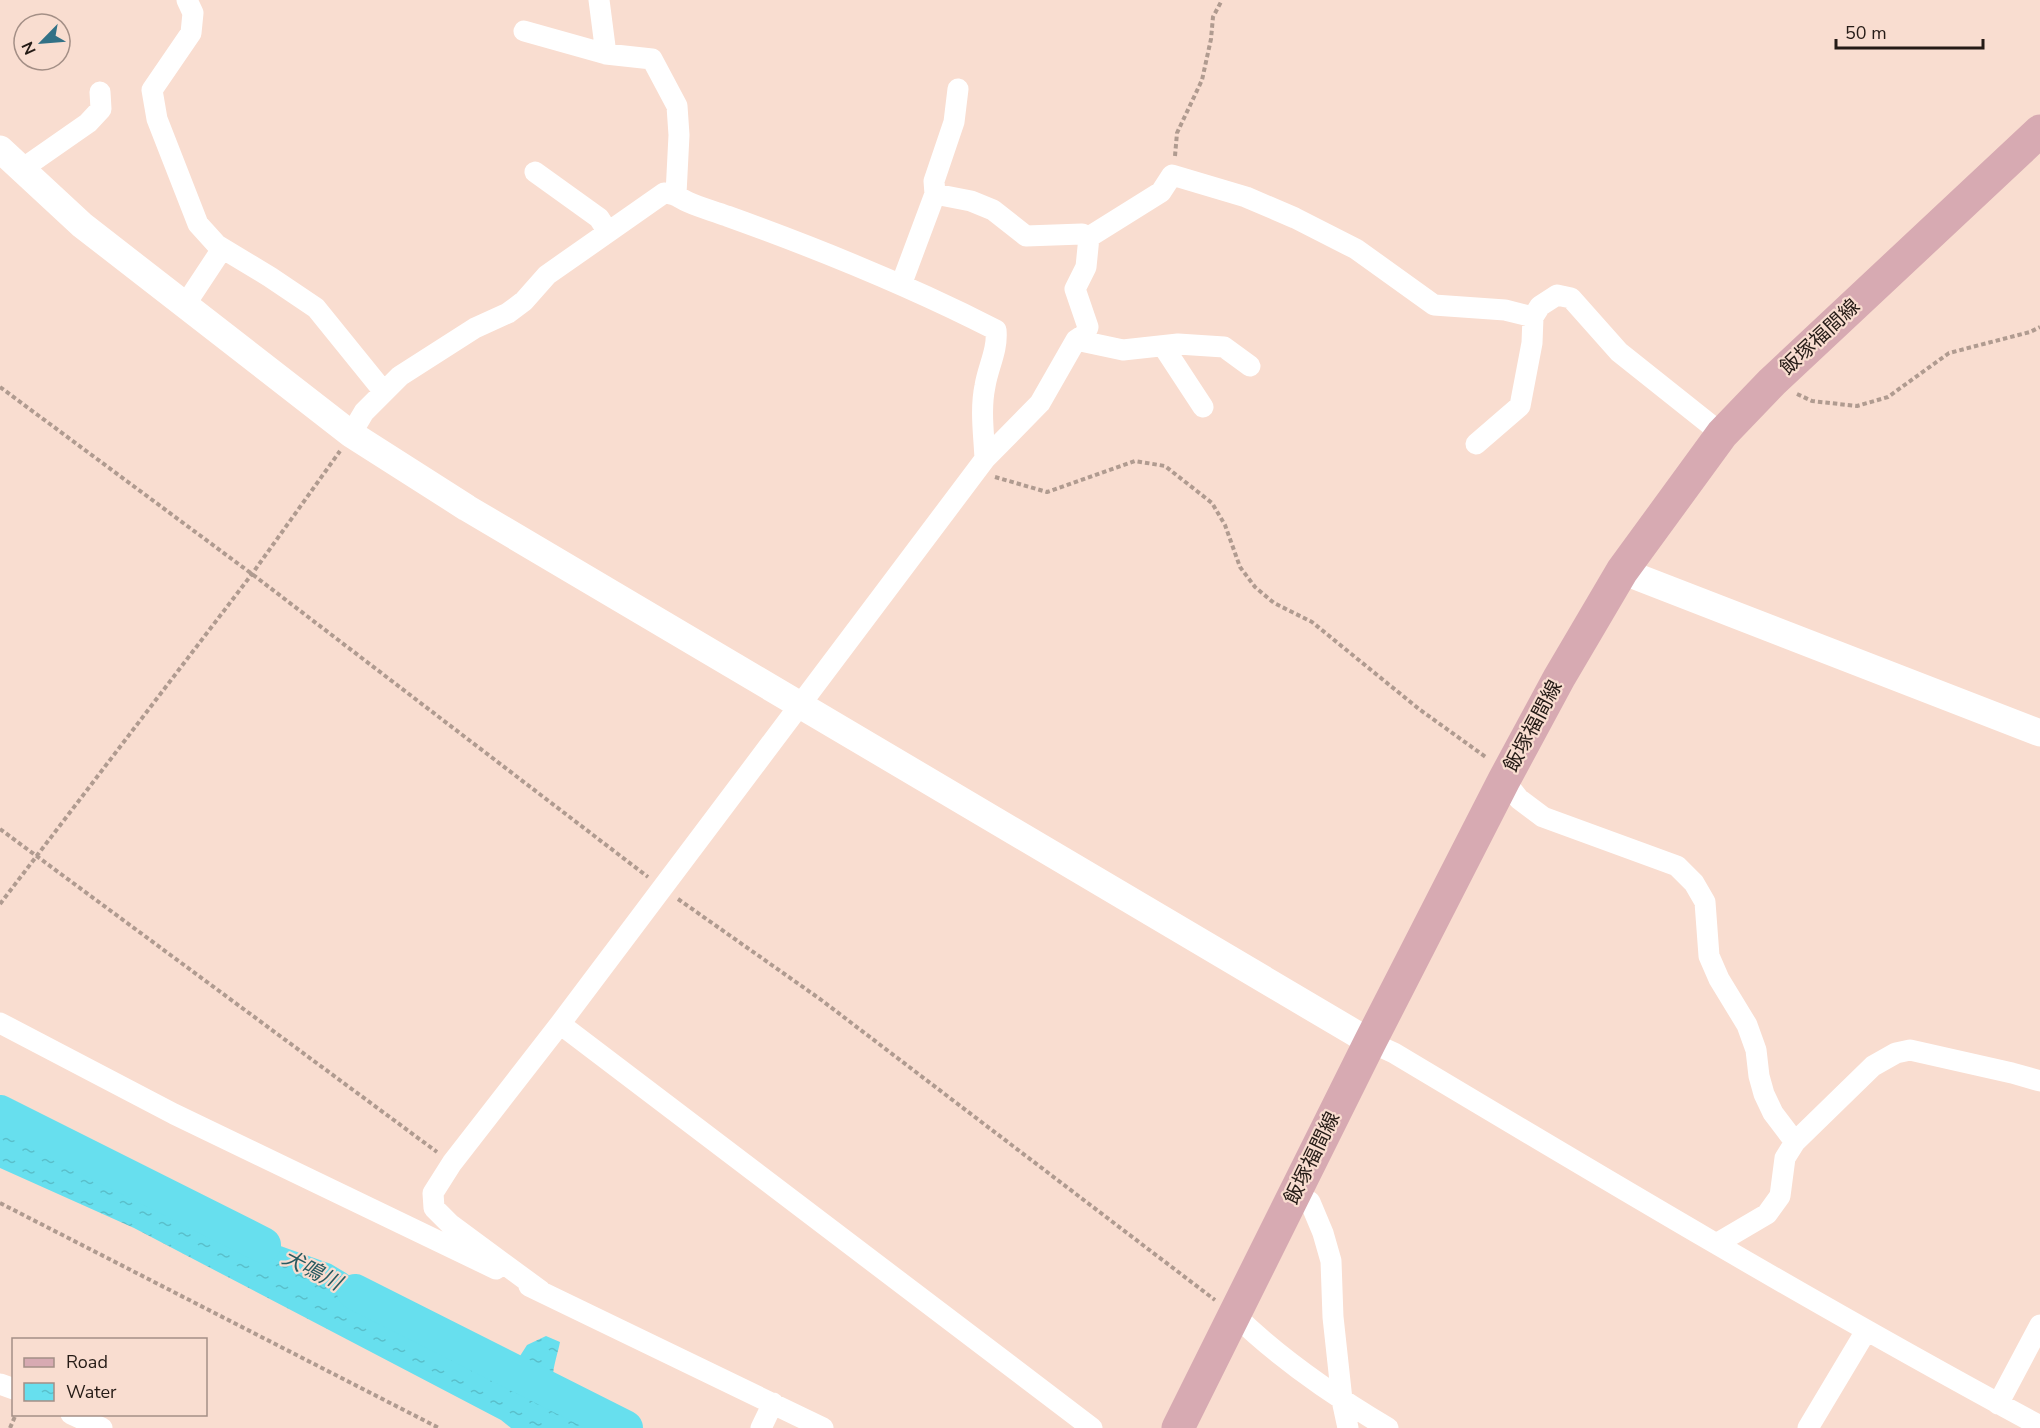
<svg xmlns="http://www.w3.org/2000/svg" width="2040" height="1428" font-family="'Nunito Sans','Noto Sans JP',sans-serif">
  <style>
    .water { fill: url(#water-ripples) }
    .lines { fill: none; stroke-linecap: round; stroke-linejoin: round }
    .river { stroke: #67dfee; stroke-width: 36 }
    .path { stroke: #b09b90; stroke-width: 4; stroke-dasharray: 4.5 3; stroke-linecap: butt }
    .minor { stroke: #fff; stroke-width: 21 }
    .tertiary { stroke: #fff; stroke-width: 27 }
    .primary { stroke: #d7aab2; stroke-width: 33 }
    .labels { text-anchor: middle; dominant-baseline: central; stroke-width: 4.5; stroke-linejoin: round; paint-order: stroke }
    .street-label { font-size: 20px; fill: #251b16; stroke: #f9ddd0 }
    .water-label { font-size: 21px; font-style: italic; fill: #285b61; stroke: #f9ddd0 }
  </style>
  <defs>
    <pattern id="water-ripples" width="26" height="14" patternUnits="userSpaceOnUse" patternTransform="scale(1.5)"><rect width="26" height="14" fill="#67dfee"/><path d="M2 4q2-2 4 0t4 0M15 11q2-2 4 0t4 0" fill="none" stroke="#59bfcb"/></pattern>
  </defs>
  <rect width="100%" height="100%" fill="#f9ddd0"/>
  <!-- water -->
  <path class="water" d="M0,1117c13,4 20,15 34,16l109,58 129,52 59,21 15,9 68,52 96,34 10,-3 7,-11 19,-9 14,6c-2,11 -8,27 -7,38 3,23 42,41 61,48h-103l-10,-8 -367,-192 -134,-60z"/>
  <g class="lines">
    <!-- river -->
    <path class="river" d="M0,1113l263,132
      M355,1292l270,136"/>
    <!-- path -->
    <path class="path" d="M1175,156l2,-23 25,-53 9,-41 2,-22 9,-17
      M0,387l252,187 396,303
      M1797,394l15,7 45,5 31,-9 61,-44 81,-21 10,-5
      M995,477l52,15 88,-31 30,5 47,37 13,22 15,42 15,20 19,16 38,19 107,87 68,49
      M0,829l437,323
      M678,899l142,100 395,301
      M0,904l252,-330 88,-123
      M0,1203l439,225
      M10,1428l6,-14"/>
    <!-- minor -->
    <path class="minor" d="M187,0l6,13 -2,20 -39,57 5,29 41,105 19,21 53,32 46,31 68,84
      M599,0l7,54 46,5 25,47 2,29 -3,59
      M524,31l82,23
      M22,169l66,-46 13,-14 -1,-17
      M535,172l64,46 9,14
      M935,194l-1,-13 20,-59 4,-33
      M901,285l34,-91 36,7 22,9 33,26 56,-2 7,3
      M185,305l37,-56
      M1076,340l47,10 55,-6 46,3 26,19
      M1163,346l40,61
      M351,434l13,-22 36,-36 75,-48 33,-15 16,-12 23,-26 117,-82c13,1 13,4 24,9 13,6 26,9 39,14 92,33 183,70 269,114 2,20 -8,37 -11,56 -5,24 -1,49 0,73
      M1476,444l44,-38 12,-63 1,-26
      M1504,780l15,19 24,18 134,49 17,17 11,19 4,54 10,23 28,46 9,25 3,26 5,18 9,19 22,29
      M0,1023l174,91 322,155
      M560,1024l532,404
      M1370,1042l24,11c214,128 427,255 646,373
      M1295,1192l15,10 13,31 8,28 2,56 9,83 6,28
      M1716,1244l51,-30 13,-18 5,-38 10,-16 78,-76 23,-13 14,-3 102,23 28,8
      M529,1286l294,142
      M541,1291l-91,-67 -16,-16 -1,-15 19,-30 108,-139 425,-565 55,-56 36,-63 9,-6 3,-7 -13,-38 11,-22 3,-30 72,-45 11,-17 74,22 49,21 61,31 78,56 71,5 28,7 7,-11 17,-11 14,3 48,54 103,82
      M1235,1315c45,44 99,81 153,113
      M0,1384l14,5
      M1998,1404l42,-79
      M71,1414l31,14
      M761,1428l12,-25
      M1808,1428l58,-97"/>
    <!-- tertiary -->
    <path class="tertiary" d="M0,149l82,76 269,209 116,74 903,534
      M1622,571l418,162"/>
    <!-- primary -->
    <path class="primary" d="M1178,1428l192,-386 134,-262 55,-102 63,-107 100,-137 50,-52 268,-251"/>
  </g>
  <g class="labels">
    <!-- street labels -->
    <g class="street-label">
      <text transform="translate(1820 337) rotate(-43)">飯塚福間線</text>
      <text transform="translate(1533 726) rotate(-62)">飯塚福間線</text>
      <text transform="translate(1312 1158) rotate(-64)">飯塚福間線</text>
    </g>
    <!-- water labels -->
    <g class="water-label">
      <text transform="translate(312 1270) rotate(27)">犬鳴川</text>
    </g>
  </g>
  <!-- legend -->
  <rect x="12" y="1338" width="195" height="78" fill="#f9ddd0" stroke="#a48f86" stroke-width="1.5"/>
  <rect x="24" y="1358" width="30" height="9" fill="#d7aab2" stroke="#a48f86" stroke-width="1.5"/>
  <text x="66" y="1368" font-size="18" fill="#251b16">Road</text>
  <rect x="24" y="1383" width="30" height="18" fill="url(#water-ripples)" stroke="#a48f86" stroke-width="1.5"/>
  <text x="66" y="1398" font-size="18" fill="#251b16">Water</text>
  <!-- north arrow -->
  <g transform="translate(42 42) rotate(245)"><circle r="28" fill="#f9ddd0" stroke="#a48f86" stroke-width="1.5"/>
  <path d="M0-4.5L10 22L0 15L-10 22Z" fill="#327186"/>
  <text y="-9" font-size="16" font-weight="bold" text-anchor="middle" fill="#251b16">N</text>
  </g>
  <!-- scale -->
  <path d="M1836 39v9h147v-9" fill="none" stroke="#251b16" stroke-width="3"/>
  <text x="1845" y="39" font-size="18" fill="#251b16" stroke="#f9ddd0" stroke-width="4.5" paint-order="stroke">50 m</text>
</svg>
